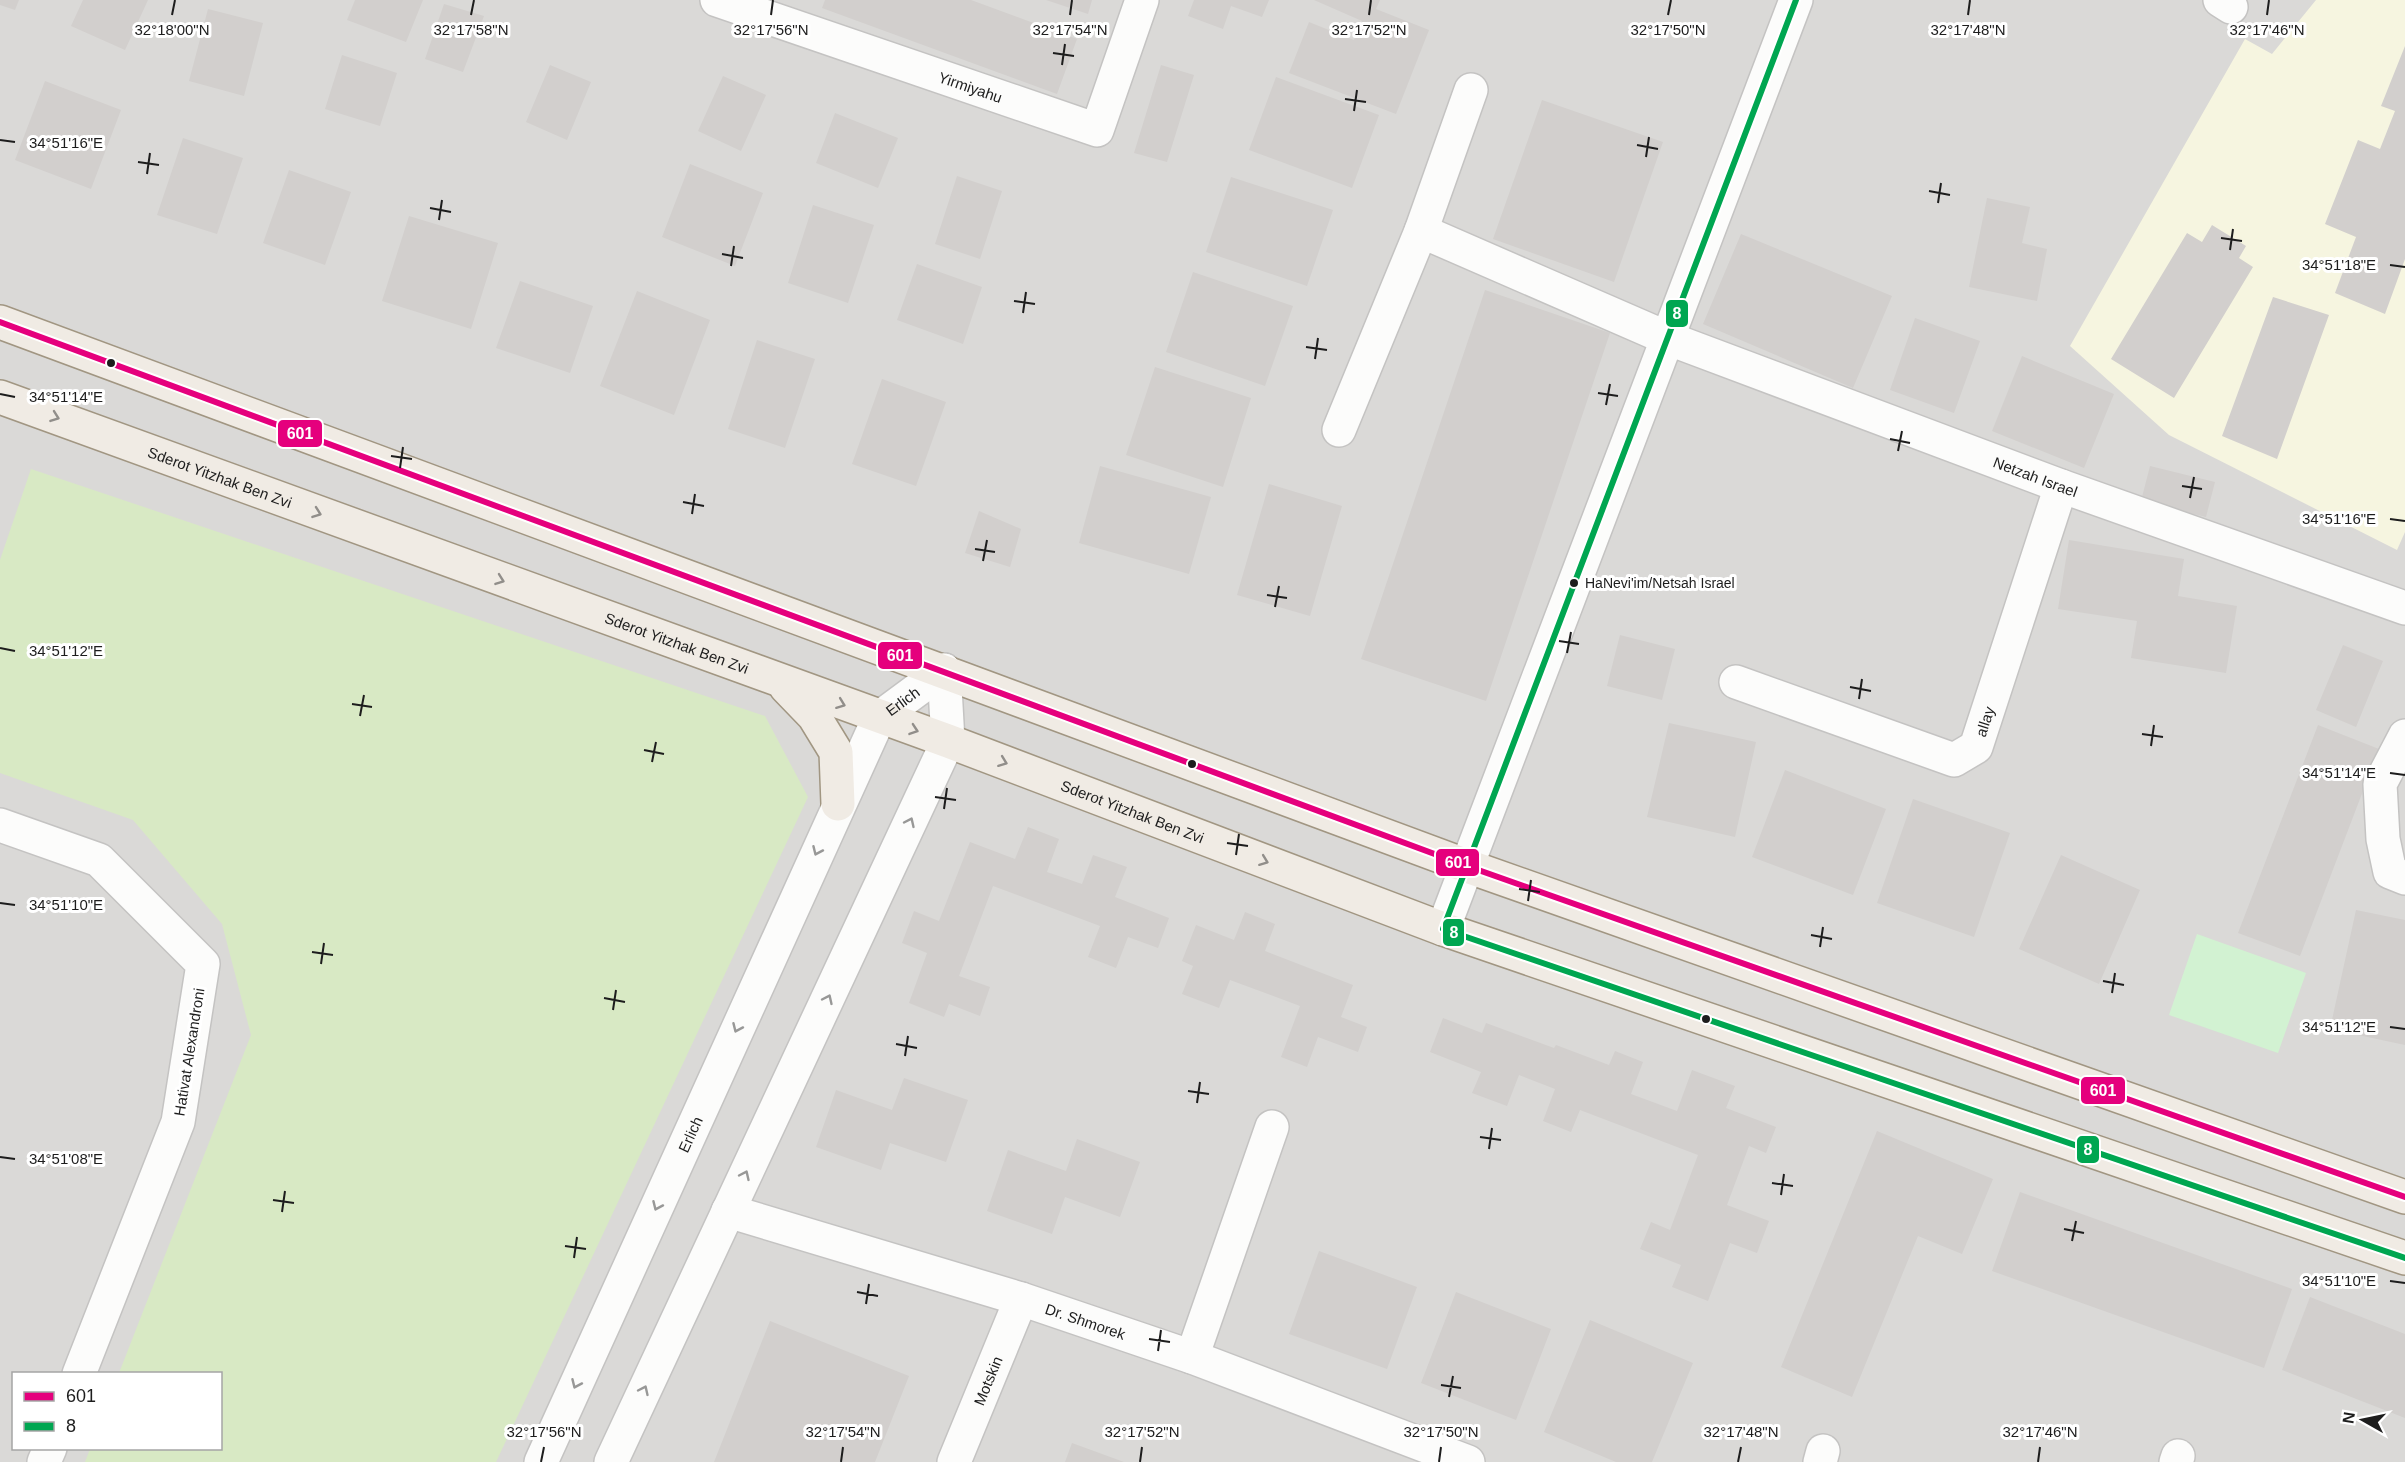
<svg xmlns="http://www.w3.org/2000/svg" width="2405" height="1462" font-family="Arial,sans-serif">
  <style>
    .residential { fill: #dad9d7; fill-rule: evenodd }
    .education { fill: #f6f5e0 }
    .grass { fill: #d8e9c4 }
    .park { fill: #d2f2d2 }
    .building { fill: #d2cfcd }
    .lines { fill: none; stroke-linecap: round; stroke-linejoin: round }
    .minor-casing { stroke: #c4c3c2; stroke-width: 36 }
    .major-casing { stroke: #a19682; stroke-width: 36 }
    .minor { stroke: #fcfcfb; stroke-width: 33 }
    .major { stroke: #f0ebe4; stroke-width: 33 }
    .bus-1-casing { stroke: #fff; stroke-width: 10 }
    .bus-2-casing { stroke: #fff; stroke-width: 10 }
    .bus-1 { stroke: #e5007d; stroke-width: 6 }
    .bus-2 { stroke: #00a651; stroke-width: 6 }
    .oneway { stroke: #918e8a }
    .oneway2 { stroke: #989897 }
    .ticks { fill: none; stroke: #1d1d1d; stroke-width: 2 }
    .bus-dot { fill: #1d1d1d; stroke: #fff; stroke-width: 2 }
    .labels { text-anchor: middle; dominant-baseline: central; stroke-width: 6; stroke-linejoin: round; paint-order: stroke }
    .bus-label { font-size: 14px; fill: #1d1d1d; stroke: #fff; text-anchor: start }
    .street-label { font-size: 15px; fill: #1d1d1d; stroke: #fff }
    .ticks-label { font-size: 15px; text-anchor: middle; fill: #1d1d1d; stroke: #fff; stroke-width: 6; stroke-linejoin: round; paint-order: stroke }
    .line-badge { stroke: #fff; stroke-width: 2 }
    .badge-label { font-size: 16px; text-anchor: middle; font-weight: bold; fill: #fff }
  </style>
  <rect width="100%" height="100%" fill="#ebe9e6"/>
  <!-- residential -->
  <path class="residential" d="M0,0h2405v1462h-2405zM14,1374h206v74h-206z"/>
  <!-- education -->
  <path class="education" d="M2316,0h89v532l-8,18 -228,-115 -99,-89 175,-307 27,15z"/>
  <!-- grass -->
  <path class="grass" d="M31,469l734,247 43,81 -312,665h-411l5,-13 130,-1v-74l-101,-1 132,-338 -29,-111 -89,-104 -133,-47v-213z"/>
  <!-- park -->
  <path class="park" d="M2197,934l109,39 -28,80 -109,-38z"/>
  <!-- building -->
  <path class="building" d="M0,0h19l-4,10 -15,-5z
    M83,0h65l-23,50 -54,-24z
    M355,0h68l-17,42 -59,-22z
    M825,0h146l106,39 -20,55 -235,-86z
    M1046,0h46l-4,14z
    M1194,0h75l-7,17 -31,-11 -8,23 -35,-13z
    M1314,0h66l-4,9 53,21 -33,84 -107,-41 20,-51 45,18 8,-19z
    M444,4l40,12 -21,56 -38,-13z
    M208,9l55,14 -19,73 -55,-15z
    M2405,46v213l-20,55 -50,-21 21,-56 -31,-13 33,-84 22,9 15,-38 -14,-5z
    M342,55l55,18 -17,53 -55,-17z
    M550,65l41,17 -24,58 -41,-18z
    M1161,65l33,10 -27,87 -33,-9z
    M723,76l43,19 -25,56 -43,-20z
    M1276,77l103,38 -27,73 -103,-38z
    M45,81l76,29 -30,79 -76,-29z
    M1542,100l121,42 -49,140 -121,-43z
    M835,113l63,25 -20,50 -62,-25z
    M183,138l60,20 -26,76 -60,-19z
    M690,164l73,29 -28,73 -73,-29z
    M289,170l62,22 -26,73 -62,-22z
    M957,176l45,15 -22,68 -45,-15z
    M1231,177l102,33 -26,76 -101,-34z
    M1987,198l43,9 -8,36 25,6 -10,52 -68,-14z
    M813,205l61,20 -26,78 -60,-20z
    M409,216l89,27 -27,86 -89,-28z
    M2212,225l34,21 -7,12 14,9 -79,131 -63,-39 76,-126 15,9z
    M1741,234l151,62 -39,92 -150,-64z
    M917,264l65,23 -19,57 -66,-24z
    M1193,272l100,34 -28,80 -99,-34z
    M520,281l73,25 -23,67 -74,-25z
    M1485,290l125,43 -124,368 -125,-42z
    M637,291l73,29 -36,95 -74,-29z
    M2273,297l56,18 -52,144 -55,-23z
    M1915,318l65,23 -26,72 -64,-23z
    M757,340l58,19 -30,89 -57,-19z
    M2022,356l92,38 -30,74 -92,-37z
    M1155,367l96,31 -28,89 -97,-32z
    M882,379l64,23 -30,84 -64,-22z
    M1100,466l111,31 -22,77 -110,-31z
    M2150,466l65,16 -9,35 -65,-16z
    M1269,484l73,22 -32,110 -73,-21z
    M979,511l42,18 -11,38 -45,-14z
    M2069,540l115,19 -6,37 59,10 -11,67 -95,-15 6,-37 -79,-12z
    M1620,635l55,14 -13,51 -55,-14z
    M2343,645l40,16 -27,66 -40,-17z
    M1669,723l87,19 -21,95 -88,-20z
    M2318,725l61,24 -79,207 -62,-23z
    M1785,770l101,39 -33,86 -101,-38z
    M1913,799l97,34 -36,104 -97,-34z
    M1028,827l31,12 -12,33 35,12 11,-29 34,12 -12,30 54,21 -11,30 -30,-11 -12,31 -28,-11 12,-31 -107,-40 -34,90 31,11 -10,29 -31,-12 -5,13 -35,-14 18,-50 -25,-10 12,-32 25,10 31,-79 45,17z
    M2061,855l79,35 -41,94 -80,-35z
    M2356,910l49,10v125l-75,-16z
    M1245,912l30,12 -10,27 88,34 -12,32 26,10 -9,25 -40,-15 -11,30 -26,-10 19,-51 -70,-26 -11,28 -37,-14 11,-28 -11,-5 14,-36 38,15z
    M1443,1018l39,15 4,-10 68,25 2,-3 53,20 6,-14 28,11 -12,32 46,17 15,-41 43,16 -9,22 50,19 -10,26 -17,-7 -22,59 42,16 -12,32 -27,-10 -22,58 -36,-14 9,-22 -41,-16 11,-27 19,8 28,-75 -118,-45 -9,22 -28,-11 12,-32 -36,-14 -12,31 -35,-13 9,-21 -51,-20z
    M904,1078l64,22 -22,62 -56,-19 -9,27 -65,-23 20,-57 56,20z
    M1877,1131l116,48 -31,75 -44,-18 -66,161 -71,-30z
    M1077,1139l63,23 -20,55 -55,-20 -13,37 -65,-23 21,-61 58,21z
    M2020,1192l272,97 -28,79 -272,-97z
    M1319,1251l98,36 -30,82 -98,-35z
    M1456,1292l95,37 -35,91 -95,-37z
    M2310,1297l95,37v84l-123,-48z
    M1590,1320l103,43 -41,99h-36l-72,-30z
    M770,1321l139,55 -34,86h-161z
    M1072,1443l52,19h-59z"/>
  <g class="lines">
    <defs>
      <g id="minor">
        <path id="s1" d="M717,0l380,130 45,-130"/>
        <path d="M2220,0l11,7"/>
        <path id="s2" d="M1421,231l246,107 394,148 344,122"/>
        <path d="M1339,430l82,-199 50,-141"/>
        <path id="s3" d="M1736,682l218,78 22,-13 85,-261"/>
        <path d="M2405,736l-25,48 3,55 7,33 15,6"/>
        <path d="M0,825l99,35 104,104 -25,158 -99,252"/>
        <path d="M1443,929l353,-929"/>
        <path id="s4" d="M728,1211l293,88 171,58 276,105"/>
        <path d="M1192,1357l80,-230"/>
        <path d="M44,1462l6,-14"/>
        <path id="s5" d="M541,1462l338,-744 65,-48"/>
        <path d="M611,1462l337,-721 -4,-71"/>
        <path id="s6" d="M954,1462l67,-163"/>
        <path d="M1820,1462l3,-11"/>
        <path d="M2176,1462l2,-6"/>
      </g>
      <g id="major">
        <path d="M0,322l1467,544 938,331"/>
        <path id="s7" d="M0,397l948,344 495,188 962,329"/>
        <path d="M786,687l28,29 22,36 2,52"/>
      </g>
    </defs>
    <!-- minor casing -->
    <use href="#minor" class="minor-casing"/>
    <!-- major casing -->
    <use href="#major" class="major-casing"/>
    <!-- minor -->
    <use href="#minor" class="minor"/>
    <!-- major -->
    <use href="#major" class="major"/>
    <defs>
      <path id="bus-1" d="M0,322l1467,544 938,331"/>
      <path id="bus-2" d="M1796,0l-353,929 962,329"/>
    </defs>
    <!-- bus-1 casing -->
    <use href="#bus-1" class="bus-1-casing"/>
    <!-- bus-2 casing -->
    <use href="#bus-2" class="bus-2-casing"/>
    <!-- bus-1 -->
    <use href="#bus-1" class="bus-1"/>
    <!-- bus-2 -->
    <use href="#bus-2" class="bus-2"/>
  </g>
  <!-- one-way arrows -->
  <defs><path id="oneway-chevron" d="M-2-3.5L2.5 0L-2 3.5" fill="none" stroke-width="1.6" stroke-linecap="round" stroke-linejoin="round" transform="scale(1.5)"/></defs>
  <g class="oneway">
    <use href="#oneway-chevron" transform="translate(55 417) rotate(20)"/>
    <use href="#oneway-chevron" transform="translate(317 513) rotate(20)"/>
    <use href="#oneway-chevron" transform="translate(500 580) rotate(20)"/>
    <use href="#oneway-chevron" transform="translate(841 704) rotate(21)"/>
    <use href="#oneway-chevron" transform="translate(914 730) rotate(19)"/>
    <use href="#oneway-chevron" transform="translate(1003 762) rotate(21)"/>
    <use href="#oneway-chevron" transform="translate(1264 861) rotate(21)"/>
  </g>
  <g class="oneway2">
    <use href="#oneway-chevron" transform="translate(910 822) rotate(-65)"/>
    <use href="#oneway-chevron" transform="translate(817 851) rotate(114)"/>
    <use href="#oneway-chevron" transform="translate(828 999) rotate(-65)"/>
    <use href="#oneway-chevron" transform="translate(737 1028) rotate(114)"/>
    <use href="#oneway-chevron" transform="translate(745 1175) rotate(-65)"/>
    <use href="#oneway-chevron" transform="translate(657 1206) rotate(114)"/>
    <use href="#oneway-chevron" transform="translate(576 1384) rotate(114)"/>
    <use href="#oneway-chevron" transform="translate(644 1390) rotate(-65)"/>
  </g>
  <!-- ticks -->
  <path class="ticks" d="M172,15l3,-15M471,15l3,-15M771,15l2,-15M1070,15l2,-15M1369,15l2,-15M1668,15l3,-15M1968,15l2,-15M2267,15l2,-15M1053,53l21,3M1062,65l3,-21M1345,99l21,3M1354,111l3,-21M0,140l15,2M1637,145l21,4M1646,157l3,-20M138,162l21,3M147,174l3,-21M1929,191l21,4M1938,203l3,-20M430,208l21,4M439,220l3,-20M2221,238l21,3M2230,250l3,-21M722,254l21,4M2390,265l15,2M731,266l3,-20M1014,301l21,3M1023,313l3,-21M1306,347l21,3M1315,359l3,-21M1598,393l20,3M0,394l15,3M1606,405l4,-21M1890,439l20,4M1898,451l4,-20M391,456l21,3M400,468l3,-21M2182,486l20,3M2190,498l4,-21M683,502l21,4M692,514l3,-20M2390,519l15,2M975,549l20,3M983,561l4,-21M1267,595l20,3M1275,607l4,-21M1559,641l20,3M0,648l15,3M1567,653l4,-21M1850,687l21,4M1859,699l3,-20M352,704l20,3M360,716l4,-21M2142,734l21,3M2151,746l3,-21M644,750l20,4M652,762l4,-20M2390,773l15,2M935,797l21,3M944,809l3,-21M1227,843l21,3M1236,855l3,-21M1519,889l21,3M1528,901l3,-21M0,903l15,2M1811,935l21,4M1820,947l3,-20M312,952l21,3M321,964l3,-21M2103,981l21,4M2112,993l3,-20M604,998l21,4M613,1010l3,-20M2390,1027l15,2M896,1044l21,4M905,1056l3,-20M1188,1091l21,3M1197,1103l3,-21M1480,1137l21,3M1489,1149l3,-21M0,1157l15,2M1772,1183l21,3M1781,1195l3,-21M273,1200l21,3M282,1212l3,-21M2064,1229l20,4M2072,1241l4,-20M565,1246l21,3M574,1258l3,-21M2390,1281l15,2M857,1292l21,4M866,1304l3,-20M1149,1339l21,3M1158,1351l3,-21M1441,1385l20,3M1449,1397l4,-21M541,1462l3,-15M841,1462l2,-15M1140,1462l2,-15M1439,1462l2,-15M1738,1462l3,-15M2038,1462l2,-15"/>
  <!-- markers -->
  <g class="bus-dot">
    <circle cx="111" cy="363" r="5"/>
    <circle cx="1574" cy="583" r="5"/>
    <circle cx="1192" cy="764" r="5"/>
    <circle cx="1706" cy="1019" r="5"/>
  </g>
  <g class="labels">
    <!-- bus labels -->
    <g class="bus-label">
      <text x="1585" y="583">HaNevi'im/Netsah Israel</text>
    </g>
    <!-- street labels -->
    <g class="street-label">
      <text stroke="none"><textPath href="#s1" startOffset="268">Yirmiyahu</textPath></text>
      <text stroke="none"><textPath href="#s2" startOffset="662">Netzah Israel</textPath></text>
      <text stroke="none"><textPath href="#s7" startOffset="234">Sderot Yitzhak Ben Zvi</textPath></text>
      <text stroke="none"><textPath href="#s7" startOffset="720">Sderot Yitzhak Ben Zvi</textPath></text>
      <text stroke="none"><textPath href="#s5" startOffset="846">Erlich</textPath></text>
      <text stroke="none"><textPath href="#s3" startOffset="284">allay</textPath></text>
      <text stroke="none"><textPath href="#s7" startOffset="1206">Sderot Yitzhak Ben Zvi</textPath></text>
      <text transform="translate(189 1052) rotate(-81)">Hativat Alexandroni</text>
      <text stroke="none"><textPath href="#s5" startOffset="360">Erlich</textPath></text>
      <text stroke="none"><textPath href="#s4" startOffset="374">Dr. Shmorek</textPath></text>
      <text stroke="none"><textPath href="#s6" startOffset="88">Motskin</textPath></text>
    </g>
  </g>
  <g class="ticks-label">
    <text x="172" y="35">32°18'00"N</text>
    <text x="471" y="35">32°17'58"N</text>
    <text x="771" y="35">32°17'56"N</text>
    <text x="1070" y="35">32°17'54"N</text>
    <text x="1369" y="35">32°17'52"N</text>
    <text x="1668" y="35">32°17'50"N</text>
    <text x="1968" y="35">32°17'48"N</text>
    <text x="2267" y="35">32°17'46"N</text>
    <text x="66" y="148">34°51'16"E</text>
    <text x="2339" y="270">34°51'18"E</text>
    <text x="66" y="402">34°51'14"E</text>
    <text x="2339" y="524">34°51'16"E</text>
    <text x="66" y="656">34°51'12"E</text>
    <text x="2339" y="778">34°51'14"E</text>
    <text x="66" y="910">34°51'10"E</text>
    <text x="2339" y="1032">34°51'12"E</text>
    <text x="66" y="1164">34°51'08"E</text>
    <text x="2339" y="1286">34°51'10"E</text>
    <text x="544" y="1437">32°17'56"N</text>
    <text x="843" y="1437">32°17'54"N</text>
    <text x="1142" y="1437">32°17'52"N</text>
    <text x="1441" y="1437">32°17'50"N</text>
    <text x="1741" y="1437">32°17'48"N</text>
    <text x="2040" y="1437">32°17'46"N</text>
  </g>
  <g class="line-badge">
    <rect x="1665" y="299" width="24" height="29" rx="6" fill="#00a651"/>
    <rect x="277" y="419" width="46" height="29" rx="6" fill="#e5007d"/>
    <rect x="877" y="641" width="46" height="29" rx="6" fill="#e5007d"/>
    <rect x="1435" y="848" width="45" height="29" rx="6" fill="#e5007d"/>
    <rect x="1442" y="918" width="23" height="29" rx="6" fill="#00a651"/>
    <rect x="2080" y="1076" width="46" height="29" rx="6" fill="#e5007d"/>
    <rect x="2076" y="1135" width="24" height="29" rx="6" fill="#00a651"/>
  </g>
  <g class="badge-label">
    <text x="1677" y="319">8</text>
    <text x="300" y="439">601</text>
    <text x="900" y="661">601</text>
    <text x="1458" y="868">601</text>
    <text x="1454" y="938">8</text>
    <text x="2103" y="1096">601</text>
    <text x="2088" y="1155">8</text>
  </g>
  <!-- legend -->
  <rect x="12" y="1372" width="210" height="78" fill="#ffffff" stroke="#a5a5a5" stroke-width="1.5"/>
  <rect x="24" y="1392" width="30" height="9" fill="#e5007d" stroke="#a5a5a5" stroke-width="1.5"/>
  <text x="66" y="1402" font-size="18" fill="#1d1d1d">601</text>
  <rect x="24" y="1422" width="30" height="9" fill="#00a651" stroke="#a5a5a5" stroke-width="1.5"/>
  <text x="66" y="1432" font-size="18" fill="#1d1d1d">8</text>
  <!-- north arrow -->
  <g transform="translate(2363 1420) rotate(279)" stroke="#ffffff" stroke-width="4.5" paint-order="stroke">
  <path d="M0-4.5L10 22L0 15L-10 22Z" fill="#1d1d1d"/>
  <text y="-9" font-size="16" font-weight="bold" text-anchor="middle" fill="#1d1d1d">N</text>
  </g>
</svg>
